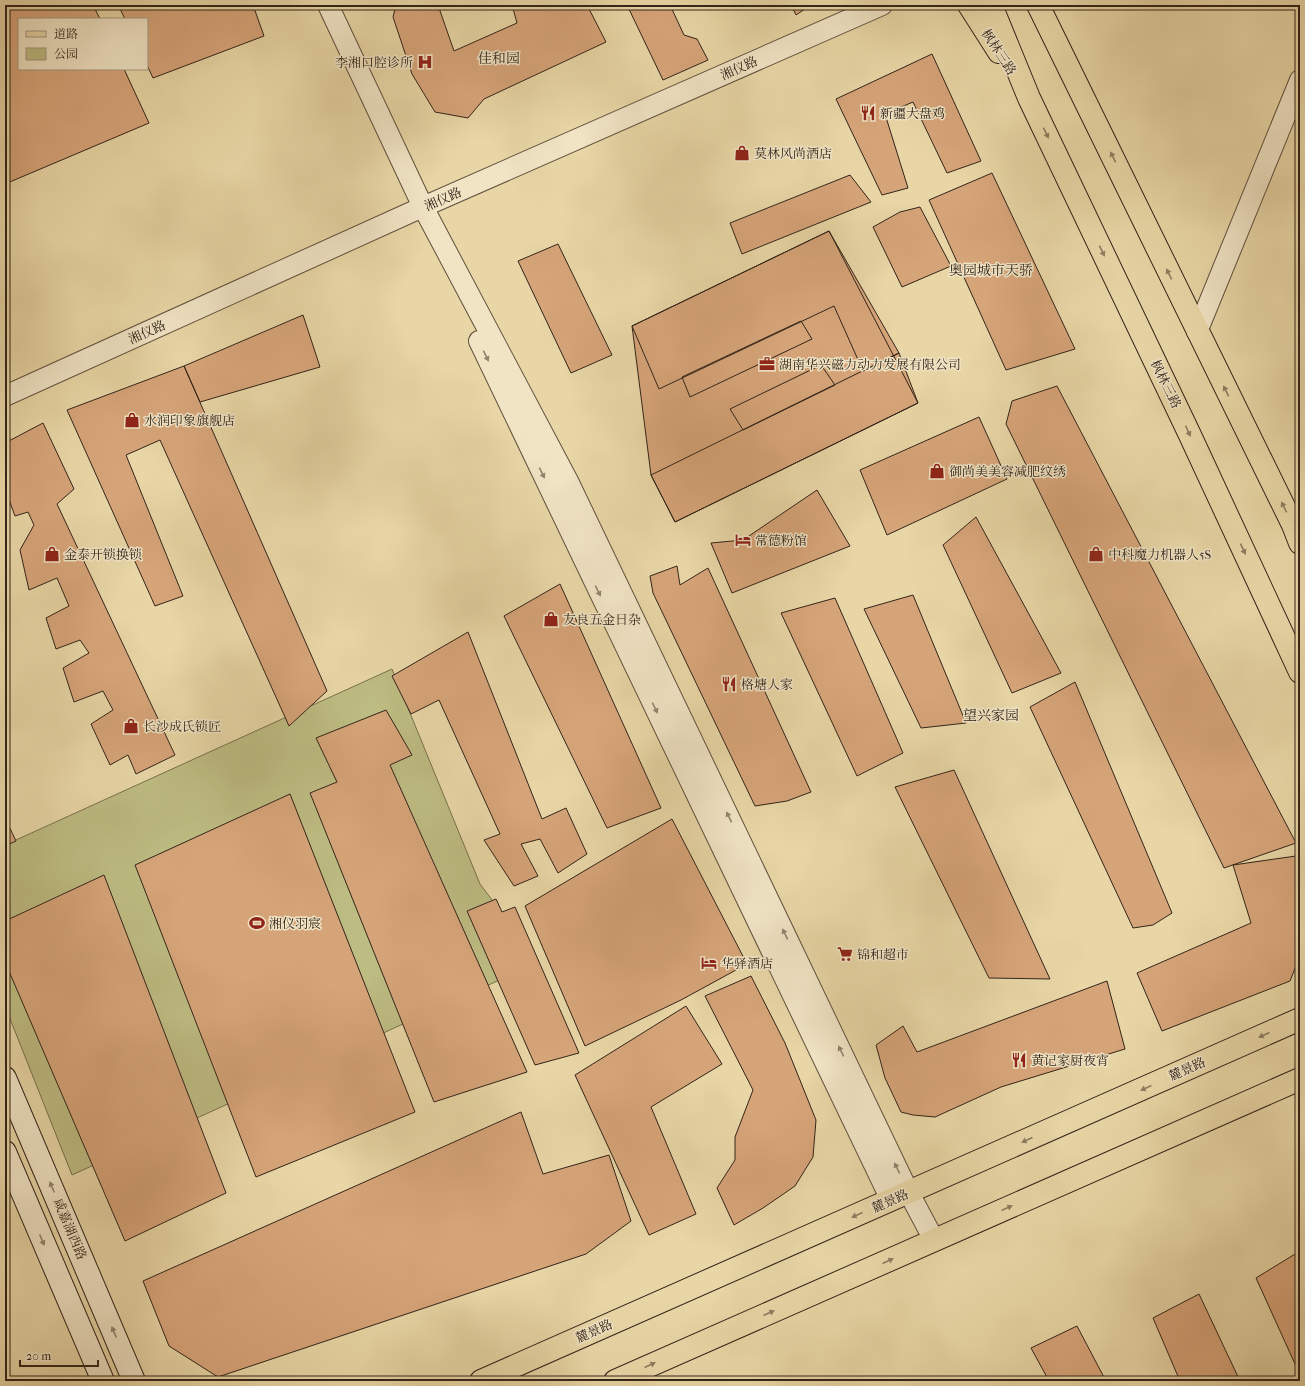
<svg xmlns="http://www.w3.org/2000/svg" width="1305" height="1386" font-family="'IM FELL French Canon','Noto Serif SC',serif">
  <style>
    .green { fill: #bdbc82; stroke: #78704e }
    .building { fill: #d6a479; stroke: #322419 }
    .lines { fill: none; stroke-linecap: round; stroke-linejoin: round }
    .minor-casing { stroke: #60503c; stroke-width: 22 }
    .secondary-casing { stroke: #322419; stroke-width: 24 }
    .primary-casing { stroke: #322419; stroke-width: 24 }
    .minor { stroke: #f0e4c5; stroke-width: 20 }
    .secondary { stroke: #f0e4c5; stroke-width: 22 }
    .primary { stroke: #e8d6a6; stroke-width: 22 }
    .oneway { fill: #8d7d60 }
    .oneway2 { fill: #91846f }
    .labels { text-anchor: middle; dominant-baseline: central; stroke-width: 3; stroke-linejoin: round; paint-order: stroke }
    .street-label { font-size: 13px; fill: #322419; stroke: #f0e4c5 }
    .poi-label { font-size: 13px; fill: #322419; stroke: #f0e4c5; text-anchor: start }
    .neighbourhood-label { font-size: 14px; fill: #322419; stroke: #f0e4c5 }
  </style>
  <rect width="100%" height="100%" fill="#e8d6a6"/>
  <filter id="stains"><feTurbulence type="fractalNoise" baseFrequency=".005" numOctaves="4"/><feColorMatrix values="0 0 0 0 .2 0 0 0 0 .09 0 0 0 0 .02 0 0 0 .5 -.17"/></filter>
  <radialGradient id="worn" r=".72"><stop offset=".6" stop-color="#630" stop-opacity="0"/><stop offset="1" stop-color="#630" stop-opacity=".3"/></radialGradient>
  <!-- green -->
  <path class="green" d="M392,669l88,215 59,78 -467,213 -67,-169v-161z"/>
  <!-- building -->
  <path class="building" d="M13,5h80l7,14h-81v50h105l25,54 -144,61v-176z
    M118,5h135l11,31 -111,42 -6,-13v-46h-22z
    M396,5h42l16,46 63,-28 -5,-18h75l19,37 -122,57 -16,19 -33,-6 -23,-38 -19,-57z
    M627,5h43l14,30 13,4 11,21 -45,20z
    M791,5h20l-15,10z
    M932,54l49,107 -34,12 -34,-71 -28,12 23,74 -26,7 -46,-96z
    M992,173l83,176 -69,21 -77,-170z
    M850,175l21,27 -129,52 -12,-31z
    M920,207l31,59 -49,21 -29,-60 27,-15z
    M829,231l70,122 -36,18 -29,-65 -175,83 -27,-63z
    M829,231l89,172 -243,119 -24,-47 -19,-149z
    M558,244l54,111 -41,18 -53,-112z
    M303,315l17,52 -120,35 -16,-36z
    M801,321l11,18 -122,58 -8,-20z
    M899,353l19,50 -243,119 -24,-47z
    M821,365l14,20 -92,45 -13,-21z
    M184,366l143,325 -38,35 -129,-286 -34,15 57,141 -28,10 -88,-196z
    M1057,386l239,457 -72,25 -218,-444 6,-23z
    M979,417l28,62 -120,56 -27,-65z
    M43,423l31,66 -17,15 118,251 -39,19 -8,-19 -18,10 -19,-41 22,-14 -10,-19 -29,11 -11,-34 26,-15 -9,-13 -24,9 -10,-31 23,-12 -12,-28 -28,12 -9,-40 14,-25 -6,-13 -13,4 -10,-27v-46z
    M817,490l33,56 -118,47 -21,-50 32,-3z
    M976,517l85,156 -49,20 -69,-148z
    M677,566l3,19 28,-17 103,224 -24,9 -32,5 -102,-213 -3,-17z
    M560,584l101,224 -54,20 -103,-212z
    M913,595l46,111 7,17 -45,5 -57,-119z
    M835,598l68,155 -46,23 -76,-163z
    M468,632l74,187 24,-11 21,46 -29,19 -18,-34 -19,5 17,32 -24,10 -30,-46 16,-6 -61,-134 -28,14 -19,-38z
    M1075,682l97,231 -19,12 -20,3 -103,-221z
    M386,710l26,45 -22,10 137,307 -93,30 -124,-309 27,-11 -21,-44z
    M954,770l96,209 -61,-1 -94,-191z
    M290,794l125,318 -159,65 -121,-312z
    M5,818l11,23 -11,5z
    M672,819l75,145 -66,36 -96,46 -60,-140z
    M1296,856l4,15v85l-10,25 -128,50 -25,-58 114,-50 -18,-58z
    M104,875l122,318 -101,48 -120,-279v-41z
    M496,899l6,13 13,-5 64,146 -44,12 -68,-154z
    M751,976l34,67 31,77 -3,37 -18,29 -32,22 -29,17 -17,-37 18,-28v-23l18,-47 -48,-94z
    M1107,981l18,68 -124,38 -66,30 -22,-2 -12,-3 -16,-34 -9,-33 27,-19 14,26z
    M686,1006l36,58 -71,43 45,107 -47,21 -74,-160z
    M521,1112l22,62 66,-19 22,66 -45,33 -368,123 -49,-31 -26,-65z
    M1300,1251v124l-44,-97z
    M1199,1294l41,87h-60l-27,-63z
    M1077,1326l29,55h-57l-18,-33z"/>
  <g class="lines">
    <defs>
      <path id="minor" d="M328,5l95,202 146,276 340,710 25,47
        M1197,332l103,-252
        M479,341l412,859
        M5,396l411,-186 466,-205"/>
      <path id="secondary" d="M5,1078l129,303
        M5,1152l98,229"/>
      <path id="primary" d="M969,5l30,47
        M991,5l38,93 160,335 111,239
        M1038,5l255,520 7,18
        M481,1381l819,-362
        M615,1381l685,-302"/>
    </defs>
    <!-- minor casing -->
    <use href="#minor" class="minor-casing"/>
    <!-- secondary casing -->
    <use href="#secondary" class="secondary-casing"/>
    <!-- primary casing -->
    <use href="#primary" class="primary-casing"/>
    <!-- minor -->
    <use href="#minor" class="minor"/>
    <!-- secondary -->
    <use href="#secondary" class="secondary"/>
    <!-- primary -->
    <use href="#primary" class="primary"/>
  </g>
  <!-- one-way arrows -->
  <defs><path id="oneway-solid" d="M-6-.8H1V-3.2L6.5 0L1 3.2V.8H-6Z"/></defs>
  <g class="oneway">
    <use href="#oneway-solid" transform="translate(1046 133) rotate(64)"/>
    <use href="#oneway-solid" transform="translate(1113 157) rotate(-116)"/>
    <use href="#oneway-solid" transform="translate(1102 251) rotate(64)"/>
    <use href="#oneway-solid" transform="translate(1169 274) rotate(-116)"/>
    <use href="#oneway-solid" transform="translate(1226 391) rotate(-116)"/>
    <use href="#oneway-solid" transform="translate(1188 431) rotate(65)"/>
    <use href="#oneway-solid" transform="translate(1284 507) rotate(-116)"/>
    <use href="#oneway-solid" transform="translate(1243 549) rotate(65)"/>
    <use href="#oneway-solid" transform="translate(1264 1035) rotate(156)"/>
    <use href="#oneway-solid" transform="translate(1146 1088) rotate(156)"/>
    <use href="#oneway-solid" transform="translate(1027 1140) rotate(156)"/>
    <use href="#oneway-solid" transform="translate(1007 1208) rotate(-24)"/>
    <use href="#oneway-solid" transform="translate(857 1215) rotate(156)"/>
    <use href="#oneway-solid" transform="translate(888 1261) rotate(-24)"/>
    <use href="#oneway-solid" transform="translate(769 1313) rotate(-24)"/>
    <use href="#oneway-solid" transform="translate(650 1365) rotate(-24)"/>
  </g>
  <g class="oneway2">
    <use href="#oneway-solid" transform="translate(486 356) rotate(64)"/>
    <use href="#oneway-solid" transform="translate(542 473) rotate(64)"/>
    <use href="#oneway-solid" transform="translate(598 591) rotate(64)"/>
    <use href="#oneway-solid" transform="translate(655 708) rotate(64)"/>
    <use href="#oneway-solid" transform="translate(729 817) rotate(-116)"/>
    <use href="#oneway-solid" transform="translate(785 934) rotate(-116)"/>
    <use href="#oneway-solid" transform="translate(841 1051) rotate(-116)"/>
    <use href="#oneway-solid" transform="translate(897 1168) rotate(-116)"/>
    <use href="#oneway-solid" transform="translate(52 1187) rotate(-113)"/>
    <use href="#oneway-solid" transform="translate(42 1240) rotate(67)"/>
    <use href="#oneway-solid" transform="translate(114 1332) rotate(-113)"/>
  </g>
  <!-- icons -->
  <defs>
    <symbol id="hospital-bare" viewBox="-9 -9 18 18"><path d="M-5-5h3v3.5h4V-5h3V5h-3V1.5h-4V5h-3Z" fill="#8f2418" stroke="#f0e4c5" stroke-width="2.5" paint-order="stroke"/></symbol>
    <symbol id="restaurant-bare" viewBox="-9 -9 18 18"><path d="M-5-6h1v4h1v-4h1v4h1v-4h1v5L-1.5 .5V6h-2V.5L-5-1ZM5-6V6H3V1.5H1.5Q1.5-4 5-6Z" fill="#8f2418" stroke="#f0e4c5" stroke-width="2.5" paint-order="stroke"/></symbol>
    <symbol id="shop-bare" viewBox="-9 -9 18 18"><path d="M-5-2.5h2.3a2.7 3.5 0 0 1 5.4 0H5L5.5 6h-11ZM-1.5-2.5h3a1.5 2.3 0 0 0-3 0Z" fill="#8f2418" stroke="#f0e4c5" stroke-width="2.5" paint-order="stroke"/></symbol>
    <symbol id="office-bare" viewBox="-9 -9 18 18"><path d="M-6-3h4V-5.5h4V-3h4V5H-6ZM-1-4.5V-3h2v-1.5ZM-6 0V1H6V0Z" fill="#8f2418" stroke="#f0e4c5" stroke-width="2.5" paint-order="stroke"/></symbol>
    <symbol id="hotel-bare" viewBox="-9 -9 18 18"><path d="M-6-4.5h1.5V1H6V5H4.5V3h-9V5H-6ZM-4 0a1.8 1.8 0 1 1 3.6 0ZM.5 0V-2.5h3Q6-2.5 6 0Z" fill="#8f2418" stroke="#f0e4c5" stroke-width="2.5" paint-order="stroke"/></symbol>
    <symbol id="stadium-bare" viewBox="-9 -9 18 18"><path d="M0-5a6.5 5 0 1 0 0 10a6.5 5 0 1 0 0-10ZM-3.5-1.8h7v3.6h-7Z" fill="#8f2418" stroke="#f0e4c5" stroke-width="2.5" paint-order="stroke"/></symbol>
    <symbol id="supermarket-bare" viewBox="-9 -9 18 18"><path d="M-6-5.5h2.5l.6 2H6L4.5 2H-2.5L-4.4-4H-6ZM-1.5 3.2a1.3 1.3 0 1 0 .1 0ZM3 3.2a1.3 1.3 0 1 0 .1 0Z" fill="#8f2418" stroke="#f0e4c5" stroke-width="2.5" paint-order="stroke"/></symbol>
  </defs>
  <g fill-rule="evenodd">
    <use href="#hospital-bare" x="414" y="51" width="22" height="22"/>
    <use href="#restaurant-bare" x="857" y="102" width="22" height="22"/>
    <use href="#shop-bare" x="731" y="142" width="22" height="22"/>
    <use href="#office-bare" x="756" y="353" width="22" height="22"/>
    <use href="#shop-bare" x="121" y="409" width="22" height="22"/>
    <use href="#shop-bare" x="926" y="460" width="22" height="22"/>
    <use href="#hotel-bare" x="732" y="529" width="22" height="22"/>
    <use href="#shop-bare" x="41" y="543" width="22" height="22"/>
    <use href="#shop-bare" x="1085" y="543" width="22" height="22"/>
    <use href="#shop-bare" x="540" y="608" width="22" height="22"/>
    <use href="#restaurant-bare" x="718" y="673" width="22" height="22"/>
    <use href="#shop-bare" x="120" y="715" width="22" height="22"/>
    <use href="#stadium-bare" x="246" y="912" width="22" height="22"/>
    <use href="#supermarket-bare" x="834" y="943" width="22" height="22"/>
    <use href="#hotel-bare" x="698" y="952" width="22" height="22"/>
    <use href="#restaurant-bare" x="1008" y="1049" width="22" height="22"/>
  </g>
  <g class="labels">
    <!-- street labels -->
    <g class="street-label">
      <text transform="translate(999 52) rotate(57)">枫林三路</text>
      <text transform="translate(739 68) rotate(-24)">湘仪路</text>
      <text transform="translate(443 199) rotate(-24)">湘仪路</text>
      <text transform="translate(147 332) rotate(-24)">湘仪路</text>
      <text transform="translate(1166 384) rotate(64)">枫林三路</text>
      <text transform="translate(1187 1069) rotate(-24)">麓景路</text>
      <text transform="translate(890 1201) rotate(-24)">麓景路</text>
      <text transform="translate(70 1229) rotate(67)">咸嘉湖西路</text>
      <text transform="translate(594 1331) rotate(-24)">麓景路</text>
    </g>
    <!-- poi labels -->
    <g class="poi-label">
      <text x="413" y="62" text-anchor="end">李湘口腔诊所</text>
      <text x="880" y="113">新疆大盘鸡</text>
      <text x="754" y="153">莫林风尚酒店</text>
      <text x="779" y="364">湖南华兴磁力动力发展有限公司</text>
      <text x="144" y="420">水润印象旗舰店</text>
      <text x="949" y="471">御尚美美容减肥纹绣</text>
      <text x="755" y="540">常德粉馆</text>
      <text x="64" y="554">金泰开锁换锁</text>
      <text x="1108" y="554">中科魔力机器人5S</text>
      <text x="563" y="619">友良五金日杂</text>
      <text x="741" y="684">格塘人家</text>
      <text x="143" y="726">长沙成氏锁匠</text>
      <text x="269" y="923">湘仪羽宸</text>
      <text x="857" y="954">锦和超市</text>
      <text x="721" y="963">华驿酒店</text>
      <text x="1031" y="1060">黄记家厨夜宵</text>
    </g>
    <!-- neighbourhood labels -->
    <g class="neighbourhood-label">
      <text x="499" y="58">佳和园</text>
      <text x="991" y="270">奥园城市天骄</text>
      <text x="991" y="715">望兴家园</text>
    </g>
  </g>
  <!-- margin -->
  <rect width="1305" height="1386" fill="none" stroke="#e8d6a6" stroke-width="20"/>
  <rect x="6" y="6" width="1293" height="1374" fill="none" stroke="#322419" stroke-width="2"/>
  <rect x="10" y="10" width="1285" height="1366" fill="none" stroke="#322419"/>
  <!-- legend -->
  <rect x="18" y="18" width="130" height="52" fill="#f0e4c5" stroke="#a49780"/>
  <rect x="26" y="31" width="20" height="6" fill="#e8d6a6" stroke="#a49780"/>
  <text x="54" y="38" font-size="12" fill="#322419">道路</text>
  <rect x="26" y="48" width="20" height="12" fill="#bdbc82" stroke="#a49780"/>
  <text x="54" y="58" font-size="12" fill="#322419">公园</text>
  <!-- scale -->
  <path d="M20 1360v6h78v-6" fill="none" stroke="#322419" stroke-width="2"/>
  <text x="26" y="1360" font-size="12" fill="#322419" stroke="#f0e4c5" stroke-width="3" paint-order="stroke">20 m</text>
  <rect width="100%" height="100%" filter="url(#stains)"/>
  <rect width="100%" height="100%" fill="url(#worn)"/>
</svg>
